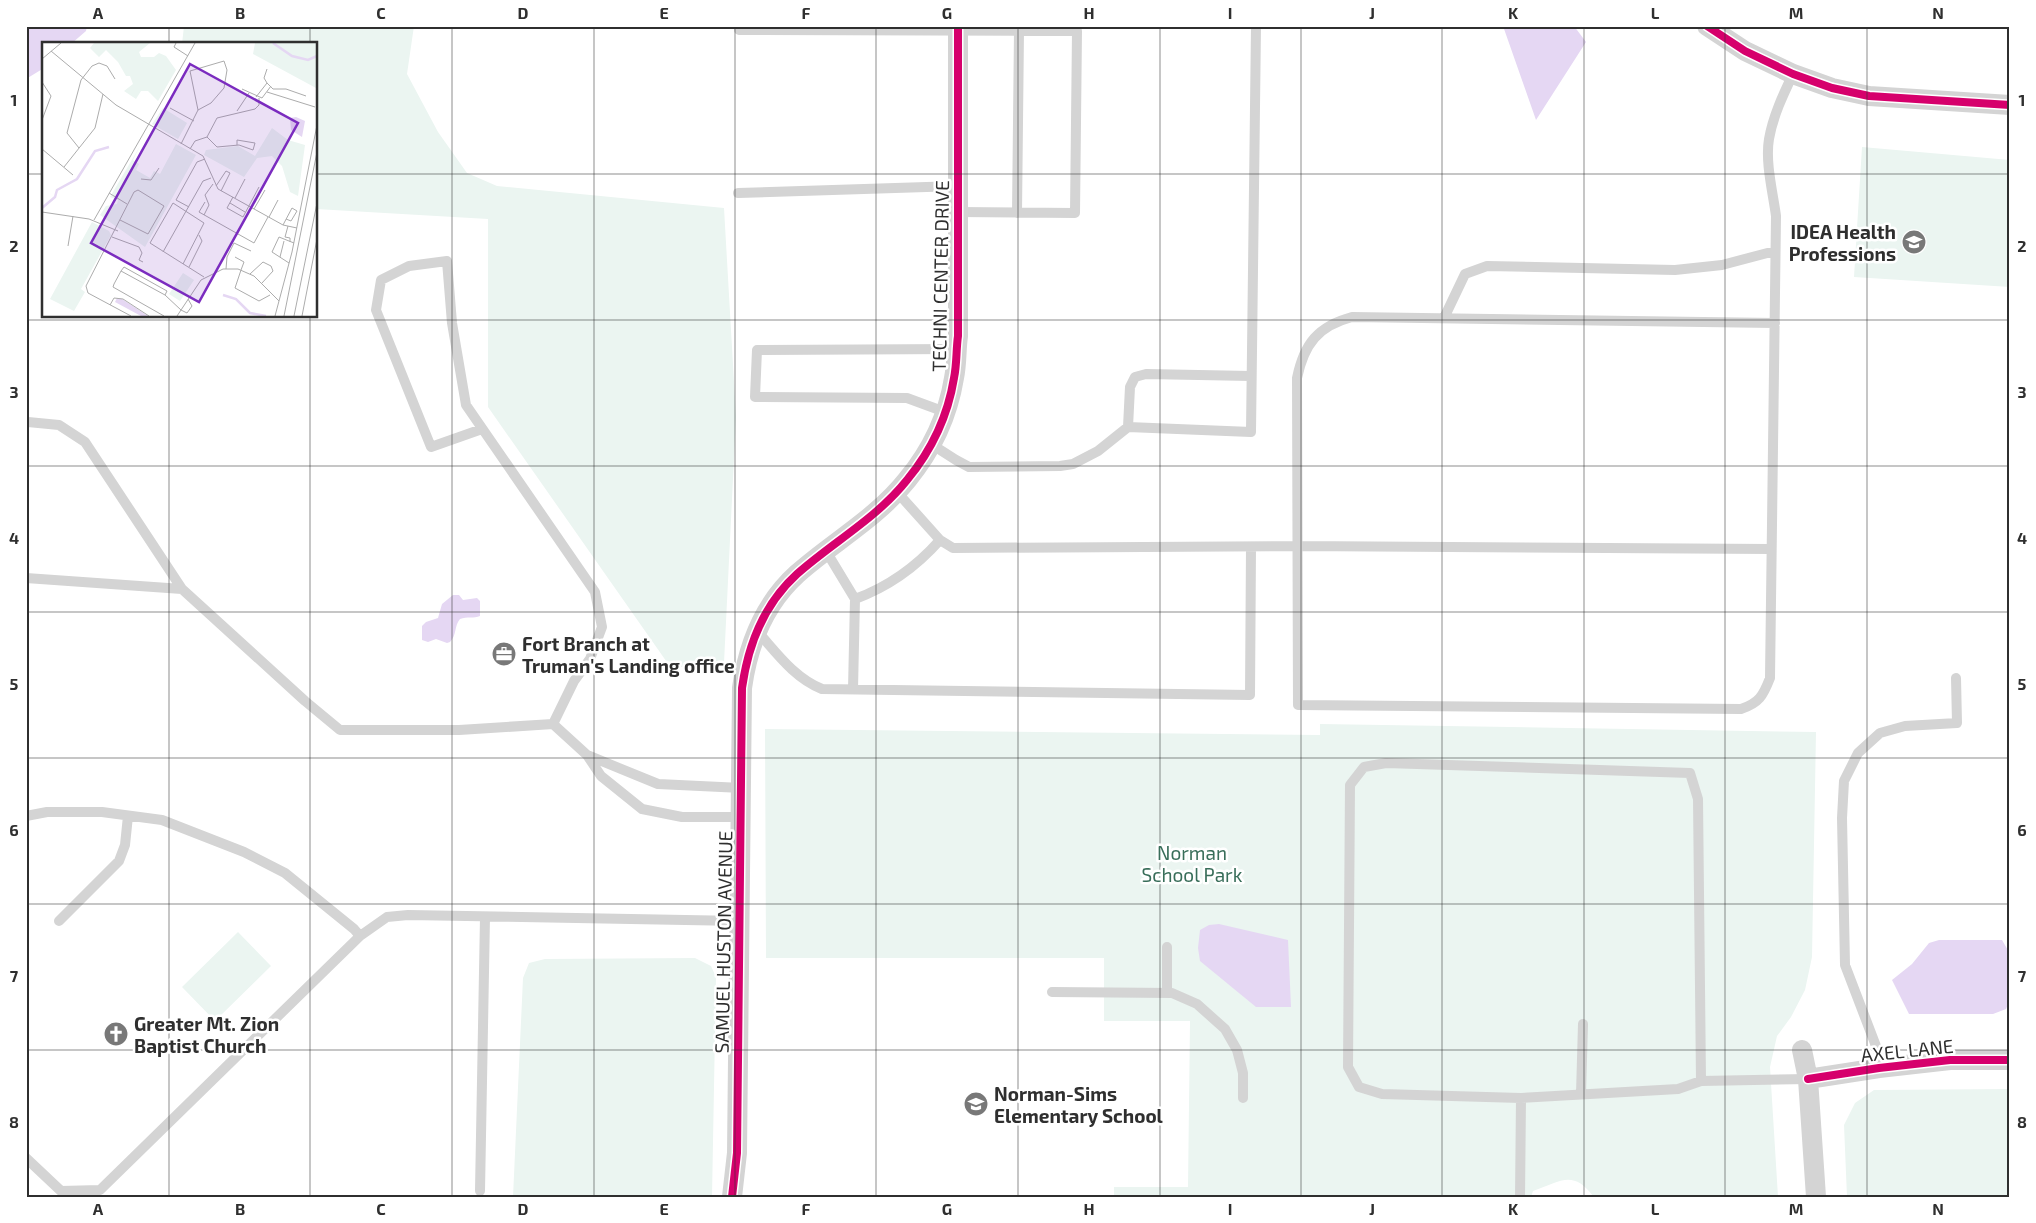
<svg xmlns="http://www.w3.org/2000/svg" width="2036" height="1223" font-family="'Exo 2',sans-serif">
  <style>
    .green { fill: #ebf5f1 }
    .water { fill: #e5d7f3 }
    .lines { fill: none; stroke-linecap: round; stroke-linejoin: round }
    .service { stroke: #d4d4d4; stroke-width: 10 }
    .minor { stroke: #d4d4d4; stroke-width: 20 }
    .cycleway-casing { stroke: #fff; stroke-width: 11 }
    .cycleway { stroke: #d6006c; stroke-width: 8 }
    .grid { fill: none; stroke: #2f2f2f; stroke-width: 1; stroke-opacity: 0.55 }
    .labels { text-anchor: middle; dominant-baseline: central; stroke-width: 5; stroke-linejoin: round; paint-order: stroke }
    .poi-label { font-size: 19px; font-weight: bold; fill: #2f2f2f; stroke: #fff; text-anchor: start }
    .street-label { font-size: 19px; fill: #2f2f2f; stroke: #fff }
    .park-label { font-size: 19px; fill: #396e5a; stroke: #fff }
    .inset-river { fill: none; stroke: #e5d7f3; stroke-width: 2.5 }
    .inset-road { fill: none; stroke: #acacac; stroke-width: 1 }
    .view { fill: #7b2cbf; fill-opacity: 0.15; stroke: #7b2cbf; stroke-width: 2.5 }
    .inset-edge { fill: none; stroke: #2f2f2f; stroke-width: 2.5 }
    .neatline { fill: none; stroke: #2f2f2f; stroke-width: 2 }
    .grid-label { font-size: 16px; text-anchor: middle; font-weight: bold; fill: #2f2f2f }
  </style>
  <rect width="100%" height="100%" fill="#fff"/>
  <!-- green -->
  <path class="green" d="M184,26h230l-7,48 31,58 29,41 30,13 227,22 12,209 -12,246 -53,5 -183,-261v-188l-172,-10v-165h-134z
    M1862,147l148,13v127l-156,-10z
    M1320,724l496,8 -4,225 -7,33 -14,27 -14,19 -7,31 8,130h-184c-21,-28 -33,-16 -61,-6l-2,6h-417v-10h74l2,-166h-86v-63h-338l-1,-229 555,6z
    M238,932l33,34 -56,55 -33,-34z
    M695,958l16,8 5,11 -4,220h-199l10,-219 6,-15 16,-4z
    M2010,1089v108h-163l-3,-72 11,-22 19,-13z"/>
  <!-- water -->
  <path class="water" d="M26,26h61l-1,5 -15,13h-27v24l-18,11z
    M1503,26h71l12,16 -50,78z
    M453,595h6l4,5 14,-2 3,3v15c-6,3 -13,0 -20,3 -6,7 -3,16 -10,23l-3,1 -11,-4 -8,3 -6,-2v-14l4,-4 12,-4 4,-14z
    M1219,924l69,16 3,67h-35l-56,-46 -2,-13 2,-18 9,-5z
    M1939,940h63l7,12 1,48 -4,9 -13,5h-84l-17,-34 20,-16 17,-21z"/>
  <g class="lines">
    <!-- service -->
    <path class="service" d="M739,30l338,1 -2,182 -117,-1
      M738,193l220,-7
      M1017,213l2,-182
      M1444,318l21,-44 22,-8 188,4 47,-5 53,-14
      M1775,323l-423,-6c-34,9 -48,27 -55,61l1,327 443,4c18,-6 22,-13 29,-31l6,-462c-3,-23 -11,-54 -7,-77 4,-23 14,-44 24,-65
      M945,412l-38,-14 -152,-1 2,-47 199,-1
      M26,423l2,-1 31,3 26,17 97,147 123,112 35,29h119l94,-6 21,-43 16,-22 12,-32 -7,-35 -129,-187 -14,-82 -5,-62 -38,5 -28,14 -5,30 55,137 51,-18
      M1128,427l2,-40 5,-10 11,-3 105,2
      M931,444l25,16 13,7 91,-1 13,-2 25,-13 30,-24 123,5 5,-406
      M897,492l43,48 13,8 344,-2 474,3
      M826,551l29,48 -2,90
      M26,578l156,11
      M855,599c33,-12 62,-33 85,-59
      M757,631c19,21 37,47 65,58l428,6 1,-148
      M553,724l34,31 14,21 41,33 40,8h60
      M587,755l71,29 84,4
      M26,816l21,-4h55l60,8 82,32 41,21 69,56 6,7 -260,254 -39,1 -35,-33
      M59,921l60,-60 6,-16 3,-29
      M360,936l27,-19 21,-2 332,6
      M1167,947v46
      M1052,992l120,1 25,11 28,25 12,21 6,23v25
      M1884,1067l-39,-102 -3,-147 2,-37 14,-28 22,-20 25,-7 52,-3 -1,-45
      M1701,1081l-3,-282 -8,-26 -304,-10 -22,4 -14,18 -2,282 11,20 23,7 139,4 157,-9 23,-8 107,-2
      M1581,1094l2,-70
      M480,1191l5,-274
      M1520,1197l1,-99"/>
    <!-- minor -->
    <path class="minor" d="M1707,26l38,25 48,23 39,14 37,8 141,9
      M1802,1050l6,29 8,118
      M1808,1079l71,-11 71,-8h60
      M732,1197l5,-44 5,-465c6,-43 22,-84 55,-114 36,-32 80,-56 110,-94 24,-29 41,-65 47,-102 3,-14 2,-28 4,-42v-310"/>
    <defs>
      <path id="cycleway" d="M1707,26l38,25 48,23 39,14 37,8 141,9
        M1808,1079l71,-11 71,-8h60
        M732,1197l5,-44 5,-465c6,-43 22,-84 55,-114 36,-32 80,-56 110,-94 24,-29 41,-65 47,-102 3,-14 2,-28 4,-42v-310"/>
    </defs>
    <!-- cycleway casing -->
    <use href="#cycleway" class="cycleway-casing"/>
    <!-- cycleway -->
    <use href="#cycleway" class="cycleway"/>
  </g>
  <!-- grid -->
  <path class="grid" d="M169,26v18M310,26v18M452,26v1171M594,26v1171M735,26v1171M876,26v1171M1018,26v1171M1160,26v1171M1301,26v1171M1442,26v1171M1584,26v1171M1725,26v1171M1867,26v1171M26,174h18M316,174h1694M169,316v881M310,316v881M26,320h1984M26,466h1984M26,612h1984M26,758h1984M26,904h1984M26,1050h1984"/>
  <!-- icons -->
  <defs>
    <symbol id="school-disc" viewBox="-11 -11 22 22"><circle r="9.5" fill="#787878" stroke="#fff"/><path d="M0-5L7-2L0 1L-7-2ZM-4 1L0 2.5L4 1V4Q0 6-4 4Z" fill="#fff"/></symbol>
    <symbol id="office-disc" viewBox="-11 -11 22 22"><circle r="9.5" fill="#787878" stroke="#fff"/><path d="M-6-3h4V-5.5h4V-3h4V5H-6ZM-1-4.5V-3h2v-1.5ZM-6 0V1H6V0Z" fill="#fff"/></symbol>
    <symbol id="church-disc" viewBox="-11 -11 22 22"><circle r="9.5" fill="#787878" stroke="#fff"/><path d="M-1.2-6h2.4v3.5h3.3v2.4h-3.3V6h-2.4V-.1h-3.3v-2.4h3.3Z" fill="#fff"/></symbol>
  </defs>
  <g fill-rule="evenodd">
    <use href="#school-disc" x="1900" y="228" width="28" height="28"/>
    <use href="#office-disc" x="490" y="640" width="28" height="28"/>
    <use href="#church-disc" x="102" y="1020" width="28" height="28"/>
    <use href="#school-disc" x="962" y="1090" width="28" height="28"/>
  </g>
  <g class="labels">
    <!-- poi labels -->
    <g class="poi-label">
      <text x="1896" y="231" text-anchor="end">IDEA Health<tspan x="1896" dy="22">Professions</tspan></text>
      <text x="522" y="643">Fort Branch at<tspan x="522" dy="22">Truman's Landing office</tspan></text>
      <text x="134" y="1023">Greater Mt. Zion<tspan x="134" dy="22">Baptist Church</tspan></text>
      <text x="994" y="1093">Norman-Sims<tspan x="994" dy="22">Elementary School</tspan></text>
    </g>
    <!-- street labels -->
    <g class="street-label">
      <text transform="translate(940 276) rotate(-89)">TECHNI CENTER DRIVE</text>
      <text transform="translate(723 942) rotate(-89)">SAMUEL HUSTON AVENUE</text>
      <text transform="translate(1907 1050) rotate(-6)">AXEL LANE</text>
    </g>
    <!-- park labels -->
    <g class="park-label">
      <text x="1192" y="852">Norman<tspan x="1192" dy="22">School Park</tspan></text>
    </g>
  </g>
  <!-- overview -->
  <g transform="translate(42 42)">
    <rect width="275" height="275" fill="#fff"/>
    <path d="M52,1h56l-11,9 2,5h13l5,-4 7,3 10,14 -18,31 -10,-10h-7l-5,8 -12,-8 9,-7 -3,-8h-4l-8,-14 -12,-12 -7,7 -9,-9zM213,1h62l-1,45 -63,-34zM121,66l24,15 -9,16 -26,-15zM230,86l16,12 17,5 -7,51 -8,-4 -8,-26 -10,-10 -15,2 -13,19 -40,-22 2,-5 32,-4 17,10zM134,102l20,11 -51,92 -45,-32 6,-9 11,-2 1,-4 -8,-3 30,-51 -7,14 6,4 -3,6 14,8 4,-7 6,3zM50,180l17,9 2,4 -30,54 4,3 -11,19 -24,-12zM141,231l11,7 -14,21 -11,-7z" fill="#ebf5f1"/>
    <path d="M254,75l9,4 -3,16 -11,-7 -1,-12zM75,256l5,1 26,17h-7l-26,-14z" fill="#e5d7f3"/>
    <path class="inset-river" d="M231,1l19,13 16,4 9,-4M0,166l13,-11 2,-7 20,-11 18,-28 14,-4M181,253l13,4 14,14 16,3"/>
    <path class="inset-road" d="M134,1l-2,4 14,9M9,9l65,54 87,51 15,33 65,36 14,3M0,17l19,-16M182,19l3,9 -3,18 -13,15 -13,7 -8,-39zM0,40l9,14 -9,24M225,41l6,6h13l20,7M200,47l20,9 9,-12M225,50l48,15M214,55l11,-14 -3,-5 3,-9M128,66l24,13M195,69l12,-18M139,102l17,-34M195,103v-5l18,3 -2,7 -14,-5 -22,2 -10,-10 10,-19 38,-9 4,-4v-7M37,106l-12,-15 14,-53 11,-14 7,-3 8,3 8,13M0,107l31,26M148,107l5,-8 12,-4M22,125l31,-39 8,-34M99,137l10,1 8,-12M174,144l10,-15 4,2 -9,18M67,151l18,11M191,155l-6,11 16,9 16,-30M193,156l10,-19M163,160l-6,10 55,31 14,-26M188,161l15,9M147,165l-13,-7 21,-38 8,-3M212,167l11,-19M0,170l47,7 29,12M162,173l5,-10 -4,-10 8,-11M227,175l9,-17M52,178l101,-177M78,178l28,14 16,-28 -26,-16 -4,2 -48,94 2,7 43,23M241,183l9,-17 5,3 -6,10 -5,-2M246,184l-3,11 5,1v4M70,195l27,10 3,6 -3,7 4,2M26,204l5,-30M121,210l40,-71 8,-3M193,215l9,5 -3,8M238,215l4,-16M247,221l-17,-11 7,-15 15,6M141,222l21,-41 -31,-20 -23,40 54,34M147,225l13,-26 -3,-6M184,227l1,-12 7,-14 17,8M199,228l-6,18 24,13 11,-6M79,229l44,24 2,-4 -43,-24 -3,4 -7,13 -1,3 51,29M208,232l13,-12 8,4 2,5 -11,12M123,253l16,15M68,263l4,-7 9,1 26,17M139,268l6,3 5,-7 -4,-7M135,274l24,-36 22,-11h15l16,7 25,25M233,274l17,-64 25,-127M242,274l33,-164M252,274l23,-113M260,274l15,-77"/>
    <path class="view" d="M148,22l108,59 -99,179 -108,-59z"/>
    <rect width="275" height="275" class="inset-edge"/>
  </g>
  <!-- border -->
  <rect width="2036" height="1223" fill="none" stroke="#ffffff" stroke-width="55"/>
  <rect x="28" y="28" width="1980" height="1168" class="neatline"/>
  <g class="grid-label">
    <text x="98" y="19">A</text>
    <text x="240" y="19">B</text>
    <text x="381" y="19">C</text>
    <text x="523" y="19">D</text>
    <text x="664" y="19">E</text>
    <text x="806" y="19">F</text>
    <text x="947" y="19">G</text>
    <text x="1089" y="19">H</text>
    <text x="1230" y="19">I</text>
    <text x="1372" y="19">J</text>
    <text x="1513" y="19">K</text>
    <text x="1655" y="19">L</text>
    <text x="1796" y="19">M</text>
    <text x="1938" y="19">N</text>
    <text x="14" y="106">1</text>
    <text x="2022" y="106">1</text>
    <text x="14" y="252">2</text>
    <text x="2022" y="252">2</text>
    <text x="14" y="398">3</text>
    <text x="2022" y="398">3</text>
    <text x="14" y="544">4</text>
    <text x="2022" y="544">4</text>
    <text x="14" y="690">5</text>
    <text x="2022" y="690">5</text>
    <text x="14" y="836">6</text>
    <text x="2022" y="836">6</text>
    <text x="14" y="982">7</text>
    <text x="2022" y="982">7</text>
    <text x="14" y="1128">8</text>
    <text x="2022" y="1128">8</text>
    <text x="98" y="1215">A</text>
    <text x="240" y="1215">B</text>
    <text x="381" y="1215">C</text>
    <text x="523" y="1215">D</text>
    <text x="664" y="1215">E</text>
    <text x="806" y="1215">F</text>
    <text x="947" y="1215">G</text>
    <text x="1089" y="1215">H</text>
    <text x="1230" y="1215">I</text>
    <text x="1372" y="1215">J</text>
    <text x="1513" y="1215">K</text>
    <text x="1655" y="1215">L</text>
    <text x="1796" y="1215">M</text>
    <text x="1938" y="1215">N</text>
  </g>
</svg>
